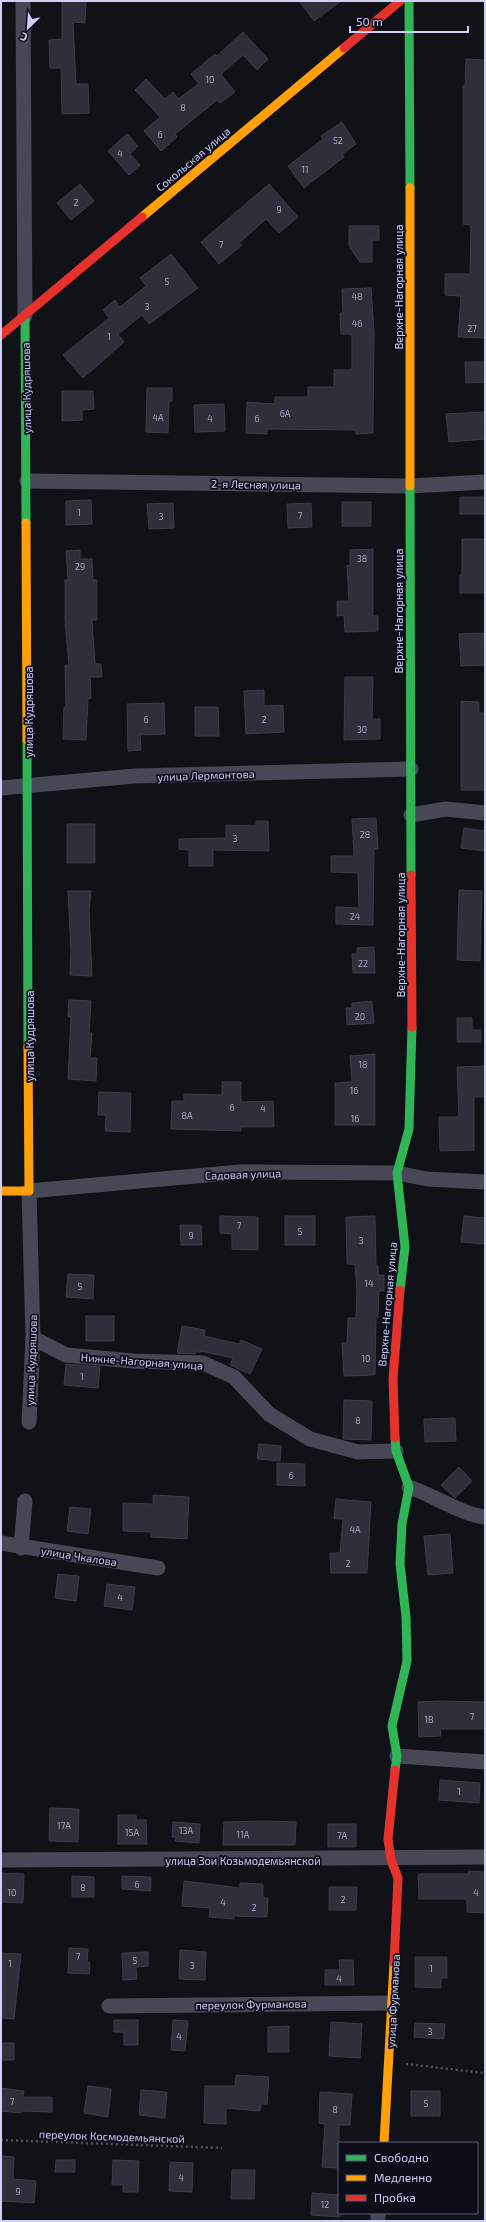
<svg xmlns="http://www.w3.org/2000/svg" width="486" height="2222" font-family="'Exo 2',sans-serif">
  <style>
    .building { fill: #2f2e3a; stroke: #3c3c4b }
    .lines { fill: none; stroke-linecap: round; stroke-linejoin: round }
    .path { stroke: #48555c; stroke-width: 2.5; stroke-dasharray: 2 3; stroke-linecap: butt }
    .street { stroke: #474857; stroke-width: 15 }
    .fast { stroke: #30b455; stroke-width: 9 }
    .slow { stroke: #ff9f0a; stroke-width: 9 }
    .jam { stroke: #e5322d; stroke-width: 9 }
    .labels { text-anchor: middle; dominant-baseline: central; stroke-width: 3.5; stroke-linejoin: round; paint-order: stroke }
    .number-label { font-size: 9px; fill: #a6a8c8 }
    .street-label { font-size: 11px; fill: #ced0f8; stroke: #0e0e1b }
  </style>
  <rect width="100%" height="100%" fill="#111118"/>
  <!-- building -->
  <path class="building" d="M62,1h24l-1,22 -12,-1 3,62h12l1,29 -27,1 -1,-46h-11l-1,-28 13,-1z
    M299,1h42l-27,20z
    M243,32l25,27 -11,11 -14,-15 -22,19 14,18 -15,11 -3,-3 -42,34 2,3 -16,14 -17,-20 16,-14 -25,-27 11,-11 19,20 8,-7 5,7 21,-15 -8,-10 24,-20 2,2z
    M466,59l19,1v278l-27,-1 3,-41 -16,-1v-21h25l1,-49 -8,-1v-138h2z
    M342,122l14,22 -14,10 2,3 -40,31 -16,-22 35,-27 -2,-3z
    M127,134l11,12 -8,8 10,11 -11,10 -21,-24z
    M80,184l14,17 -23,19 -14,-17z
    M269,184l29,33 -19,16 -13,-14 -27,24 3,2 -23,19 -18,-22z
    M349,226h30v14h-7v22h-12l-11,-16z
    M171,254l27,34 -49,36 -7,-9 -24,19 6,8 -41,36 -20,-23 46,-37 -6,-8 12,-10 5,7 26,-21 -6,-8z
    M371,288l3,45 -1,100 -17,1v-4l-89,-1v5l-21,-1 1,-31 28,2v-7h33v-10h26v-17h18v-36h-11l-1,-21h3l-1,-24z
    M465,362h20v20l-19,1z
    M147,388h25v13h-3l-1,32 -22,-1z
    M62,391h31l1,18 -12,1v10l-20,1z
    M224,404l1,27 -30,1 -1,-27z
    M484,412l1,27 -36,3 -3,-28z
    M460,497h25v17h-25z
    M91,500l1,24 -26,1v-24z
    M342,502h29v24h-29z
    M173,503l1,25 -25,1 -2,-25z
    M311,503l1,24 -24,1 -1,-24z
    M462,539h23v54h-25v-18h2z
    M373,549v67h5v15l-33,1 -1,-17 -7,1v-15h12l-2,-35 3,-1v-15z
    M80,550v9h12l1,21h4v40h-5l3,44h6l1,13h-12l1,21 -3,1 -2,41 -23,-1 1,-32h2l-1,-42h4l-4,-45v-40h3l-2,-29z
    M484,633l1,32 -24,1 -2,-32z
    M345,677h28l-1,42h8v20l-36,1z
    M264,690v16l19,-1 1,27 -38,2 -2,-43z
    M461,701l18,1v11h6v77h-24z
    M164,703l1,31 -25,1 1,15 -13,1 -1,-47z
    M195,707h23l1,29h-24z
    M376,818l2,31h-4l-1,76 -37,-1v-17l23,1 -1,-35 -27,-1v-16h23l-2,-37z
    M256,821h12l1,30 -56,-1v16h-24v-16l-10,-1v-10l47,-1v-13l30,1z
    M67,824h28v39h-28z
    M464,828l21,3v20l-24,-3z
    M459,890l23,1 -2,70 -23,-1z
    M68,891h23l-2,19 3,66 -22,-1 1,-24z
    M374,947l1,26h-22l-1,-19h5v-6z
    M69,1000l22,1 -2,32h3l-2,25h7l-1,23 -28,-2 3,-62 -3,-1z
    M372,1001l2,22 -27,2 -1,-17h6v-5z
    M457,1018h15v12h9v12h-24z
    M375,1054v71h-40v-42l17,-1 -2,-26z
    M485,1066v31h-11v53l-34,1 -1,-34h20l-2,-50z
    M222,1082h19v20l32,-1 1,26h-33v4l-70,-2 1,-28h12v-7l38,1z
    M99,1092l32,1 -1,39 -25,-1 1,-16h-8z
    M220,1216l38,1v33l-26,-1v-15l-12,-1z
    M285,1216h30v29h-30z
    M375,1216l1,50h2v9h6v16h-5l-1,26h-2l-1,58 -31,1 -2,-33h5l1,-25h8l1,-26 -2,-28h-8l-1,-47z
    M464,1216l21,2v26l-24,-2z
    M180,1225h21l1,20h-21z
    M68,1274l26,1 -1,24 -27,-2z
    M86,1316h28v25h-28z
    M182,1326l23,4 -1,6 35,8 2,-4 21,9 -12,25 -20,-9 3,-7 -32,-7v1h-6v2l-18,-1z
    M66,1364l34,3 -2,21 -34,-3z
    M344,1400l28,1 -1,39 -28,-1z
    M455,1418l1,23 -31,1 -1,-23z
    M259,1444l22,2 -1,15 -23,-2z
    M277,1463l28,1v22l-28,-1z
    M459,1467l13,14 -17,17 -14,-13z
    M153,1495l36,2 -2,42 -36,-2v-5l-28,-1v-28l30,1z
    M336,1499l35,3 -4,71h-36l-1,-20h10l3,-34h-9z
    M70,1507l21,2 -3,25 -21,-3z
    M450,1534l3,39 -25,2 -4,-39z
    M58,1574l21,2 -3,25 -21,-3z
    M107,1584l28,3 -3,23 -28,-4z
    M439,1701l46,1v27h-45l1,7 -22,1 -1,-35z
    M440,1780l40,3 -1,20 -40,-3z
    M50,1808l29,1 -1,33 -29,-1z
    M118,1815h18v5h10l1,24h-29z
    M265,1821l31,1 -1,23h-72l1,-23z
    M173,1822l27,2 -1,19 -24,-2 1,-4h-4z
    M328,1824h28v23h-28z
    M469,1871l16,1v41l-18,-1v-13h-48l-1,-25h50z
    M1,1873l23,1 -1,29 -22,-1z
    M72,1876l22,1v20h-22z
    M122,1876l29,1v14l-29,-2z
    M184,1881l56,7v-5l23,1v14h5l-1,19 -33,-1v3l-25,-2 1,-9 -28,-2z
    M329,1887h28l-1,23h-27z
    M69,1948l19,1 -1,13 3,1 -1,11 -21,-1z
    M180,1950l26,2 -1,28 -26,-1z
    M148,1952v14l-12,1 1,12 -14,1 -1,-27z
    M1,1953l20,1 -7,65 -13,-1z
    M415,1957h32v21h-6v10l-26,-1z
    M339,1960h14l1,25h-29v-15h15z
    M114,2020h24v25h-14v-13h-10z
    M173,2020l15,1 -3,30 -14,-1z
    M331,2022l31,2 -2,34 -31,-2z
    M415,2023l30,1 -1,15 -30,-2z
    M289,2026v26h-21v-25z
    M1,2043h13v17h-13z
    M236,2075l33,2 -2,27h-6l-1,7 -34,-3v16l-22,-1 1,-37h30z
    M88,2086l23,3 -3,28 -24,-4z
    M1,2088l23,3 -1,6h29v15l-31,-1v2l-20,-2z
    M141,2090l26,2 -2,26 -26,-3z
    M411,2091h29v25h-29z
    M320,2092l32,2 -2,31h-11v43l-17,-1 3,-43 -6,-1z
    M1,2156l13,1 -1,22 23,2 -2,22 -33,-2z
    M56,2160h19v12h-20z
    M113,2160l26,1 -1,31h-15v-7h-11z
    M170,2162l23,1 -1,29 -23,-1z
    M232,2170h23l-1,29h-23z
    M312,2193l27,2v22l-28,-2z"/>
  <g class="lines">
    <!-- path -->
    <path class="path" d="M406,2064l79,9
      M1,2140l221,8"/>
    <!-- street -->
    <path class="street" d="M23,1l2,315
      M27,481l383,5 75,-4
      M1,788l134,-12 276,-7
      M411,815l35,-6 39,4
      M33,1338l33,17 67,6 70,2 31,14 35,37 41,25 48,13 38,-1
      M29,1422l4,-84 -4,-147 211,-19 157,1 30,6 58,3
      M409,1487c24,8 54,28 76,30
      M1,1543l157,25
      M21,1548l4,-47
      M397,1756l88,6
      M1,1860l484,-3
      M109,2006l284,-3
      M378,2221v-8"/>
    <!-- fast -->
    <path class="fast" d="M409,1l1,187
      M25,316l1,207
      M410,486l1,389
      M27,740l1,307
      M400,1290l5,-43 -8,-74 12,-44 3,-102
      M395,1770l2,-14 -5,-30 15,-65 -1,-44 -6,-53 2,-40 7,-37 -13,-36 -1,-13"/>
    <!-- slow -->
    <path class="slow" d="M410,188v298
      M142,217l202,-169
      M26,523l1,217
      M1,1191h28l-1,-144
      M384,2143l10,-180"/>
    <!-- jam -->
    <path class="jam" d="M344,48l56,-47
      M1,335l141,-118
      M411,875l1,152
      M395,1438l-2,-59 7,-89
      M394,1963l4,-85 -7,-18 -3,-21 7,-69"/>
  </g>
  <g class="labels">
    <!-- number labels -->
    <g class="number-label">
      <text x="210" y="79">10</text>
      <text x="183" y="107">8</text>
      <text x="160" y="134">6</text>
      <text x="338" y="140">52</text>
      <text x="120" y="153">4</text>
      <text x="305" y="169">11</text>
      <text x="76" y="202">2</text>
      <text x="279" y="209">9</text>
      <text x="221" y="244">7</text>
      <text x="167" y="281">5</text>
      <text x="357" y="296">48</text>
      <text x="147" y="306">3</text>
      <text x="357" y="323">46</text>
      <text x="472" y="328">27</text>
      <text x="109" y="336">1</text>
      <text x="285" y="413">6А</text>
      <text x="158" y="417">4А</text>
      <text x="210" y="418">4</text>
      <text x="257" y="418">6</text>
      <text x="79" y="512">1</text>
      <text x="300" y="515">7</text>
      <text x="161" y="516">3</text>
      <text x="362" y="558">38</text>
      <text x="80" y="566">29</text>
      <text x="146" y="719">6</text>
      <text x="264" y="719">2</text>
      <text x="362" y="729">30</text>
      <text x="365" y="834">28</text>
      <text x="235" y="838">3</text>
      <text x="355" y="916">24</text>
      <text x="363" y="963">22</text>
      <text x="360" y="1016">20</text>
      <text x="363" y="1064">18</text>
      <text x="354" y="1090">16</text>
      <text x="232" y="1107">6</text>
      <text x="263" y="1108">4</text>
      <text x="187" y="1115">8А</text>
      <text x="355" y="1118">16</text>
      <text x="239" y="1225">7</text>
      <text x="300" y="1231">5</text>
      <text x="191" y="1235">9</text>
      <text x="361" y="1240">3</text>
      <text x="369" y="1283">14</text>
      <text x="80" y="1286">5</text>
      <text x="366" y="1358">10</text>
      <text x="82" y="1376">1</text>
      <text x="358" y="1420">8</text>
      <text x="291" y="1475">6</text>
      <text x="355" y="1529">4А</text>
      <text x="348" y="1563">2</text>
      <text x="120" y="1597">4</text>
      <text x="472" y="1716">7</text>
      <text x="429" y="1719">1В</text>
      <text x="459" y="1791">1</text>
      <text x="64" y="1825">17А</text>
      <text x="186" y="1830">13А</text>
      <text x="132" y="1832">15А</text>
      <text x="243" y="1834">11А</text>
      <text x="342" y="1835">7А</text>
      <text x="137" y="1884">6</text>
      <text x="83" y="1887">8</text>
      <text x="12" y="1892">10</text>
      <text x="476" y="1892">4</text>
      <text x="343" y="1899">2</text>
      <text x="223" y="1902">4</text>
      <text x="254" y="1907">2</text>
      <text x="78" y="1956">7</text>
      <text x="135" y="1960">5</text>
      <text x="10" y="1963">1</text>
      <text x="192" y="1965">3</text>
      <text x="431" y="1968">1</text>
      <text x="339" y="1978">4</text>
      <text x="430" y="2031">3</text>
      <text x="179" y="2036">4</text>
      <text x="12" y="2101">7</text>
      <text x="426" y="2103">5</text>
      <text x="335" y="2109">8</text>
      <text x="181" y="2177">4</text>
      <text x="18" y="2191">9</text>
      <text x="325" y="2204">12</text>
    </g>
    <!-- street labels -->
    <g class="street-label">
      <text transform="translate(193 159) rotate(-40)">Сокольская улица</text>
      <text transform="translate(398 287) rotate(-90)">Верхне-Нагорная улица</text>
      <text transform="translate(26 388) rotate(-91)">улица Кудряшова</text>
      <text transform="translate(256 484) rotate(1)">2-я Лесная улица</text>
      <text transform="translate(398 611) rotate(-90)">Верхне-Нагорная улица</text>
      <text transform="translate(28 712) rotate(-90)">улица Кудряшова</text>
      <text transform="translate(206 775) rotate(-2)">улица Лермонтова</text>
      <text transform="translate(400 935) rotate(-90)">Верхне-Нагорная улица</text>
      <text transform="translate(29 1036) rotate(-90)">улица Кудряшова</text>
      <text transform="translate(243 1174) rotate(-2)">Садовая улица</text>
      <text transform="translate(387 1304) rotate(-85)">Верхне-Нагорная улица</text>
      <text transform="translate(31 1360) rotate(-88)">улица Кудряшова</text>
      <text transform="translate(142 1361) rotate(4)">Нижне-Нагорная улица</text>
      <text transform="translate(79 1556) rotate(9)">улица Чкалова</text>
      <text x="243" y="1860">улица Зои Козьмодемьянской</text>
      <text transform="translate(393 2001) rotate(-87)">улица Фурманова</text>
      <text transform="translate(251 2004) rotate(-1)">переулок Фурманова</text>
      <text transform="translate(112 2136) rotate(2)">переулок Космодемьянской</text>
    </g>
  </g>
  <!-- border -->
  <rect width="486" height="2222" fill="none" stroke="#ced0f8" stroke-width="4"/>
  <!-- legend -->
  <rect x="338" y="2142" width="140" height="72" fill="#0e0e1b" stroke="#5b5c73"/>
  <rect x="346" y="2155" width="20" height="6" fill="#30b455" stroke="#5b5c73"/>
  <text x="374" y="2162" font-size="12" fill="#ced0f8">Свободно</text>
  <rect x="346" y="2175" width="20" height="6" fill="#ff9f0a" stroke="#5b5c73"/>
  <text x="374" y="2182" font-size="12" fill="#ced0f8">Медленно</text>
  <rect x="346" y="2195" width="20" height="6" fill="#e5322d" stroke="#5b5c73"/>
  <text x="374" y="2202" font-size="12" fill="#ced0f8">Пробка</text>
  <!-- north arrow -->
  <g transform="translate(28 28) rotate(205)" stroke="#0e0e1b" stroke-width="3" paint-order="stroke">
  <path d="M0-3L7 15L0 10L-7 15Z" fill="#ced0f8"/>
  <text y="-6" font-size="11" font-weight="bold" text-anchor="middle" fill="#ced0f8">С</text>
  </g>
  <!-- scale -->
  <path d="M350 26v6h118v-6" fill="none" stroke="#ced0f8" stroke-width="2"/>
  <text x="356" y="26" font-size="12" fill="#ced0f8" stroke="#0e0e1b" stroke-width="3" paint-order="stroke">50 m</text>
</svg>
